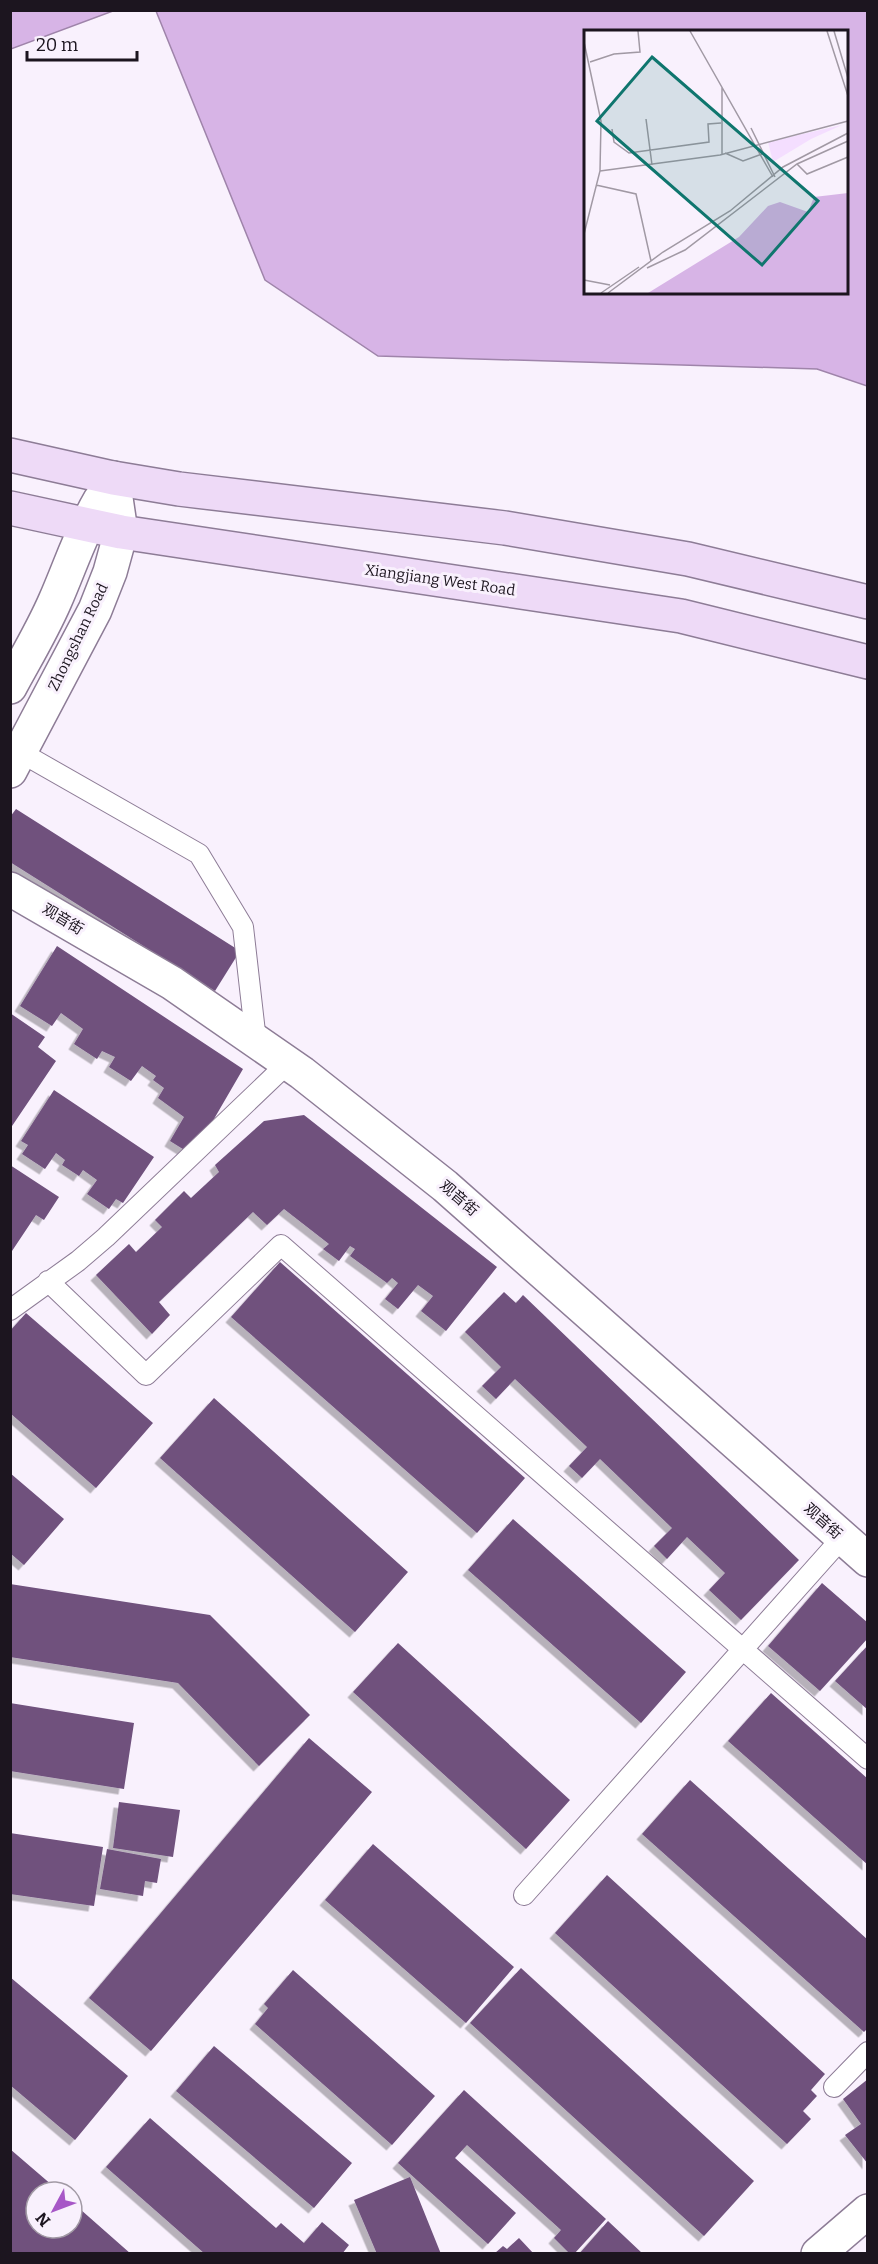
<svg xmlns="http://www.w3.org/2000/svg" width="878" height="2264" font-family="Bitter,'Noto Sans SC',serif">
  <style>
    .water { fill: #d7b4e6; stroke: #9f84aa; stroke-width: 1.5; fill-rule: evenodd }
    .building { fill: #6f517d; filter: url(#shadow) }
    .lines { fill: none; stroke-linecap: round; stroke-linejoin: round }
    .service-casing { stroke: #8d7c96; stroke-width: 22 }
    .minor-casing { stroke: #8d7c96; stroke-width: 36 }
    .secondary-casing { stroke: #8d7c96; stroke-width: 36 }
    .service { stroke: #fff; stroke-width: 20 }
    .minor { stroke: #fff; stroke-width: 33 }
    .secondary { stroke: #eedaf7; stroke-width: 33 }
    .labels { text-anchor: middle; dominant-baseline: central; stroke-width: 6; stroke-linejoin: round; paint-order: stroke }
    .street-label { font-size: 15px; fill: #1c151f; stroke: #f9f1fd }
    .inset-road { fill: none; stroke: #a199a4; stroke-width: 1.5 }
    .view { fill: #0f766e; fill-opacity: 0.15; stroke: #0f766e; stroke-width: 3 }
    .inset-edge { fill: none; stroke: #1c151f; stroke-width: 3 }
  </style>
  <defs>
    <filter id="shadow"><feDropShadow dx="-5.5" dy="5.5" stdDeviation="0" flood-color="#0004"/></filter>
  </defs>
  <rect width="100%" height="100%" fill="#f9f1fd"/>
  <!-- water -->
  <path class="water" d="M11,10h102v1l-102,38z
    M156,11h711v375l-50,-17 -439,-13 -113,-76zM586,32h260v260h-260z"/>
  <!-- building -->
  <path class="building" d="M16,809l224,142 -25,40 -205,-129v-45z
    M57,946l186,123 -36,62 -21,20 -16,-10 14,-24 -26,-19 6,-10 -11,-8 3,-4 -14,-10 -11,15 -22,-14 6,-10 -13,-6 -5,8 -23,-15 9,-15 -22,-16 -9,13 -32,-20z
    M10,1013l35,24 -7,10 18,14 -46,68z
    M54,1090l100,67 -31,46 -7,-4 -7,10 -22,-15 10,-14 -14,-10 -4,6 -17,-11 3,-5 -9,-7 -11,16 -23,-15 6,-9 -7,-4z
    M304,1115l193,152 -51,64 -25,-20 12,-15 -15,-11 -20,24 -13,-10 13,-16 -6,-5 -5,5 -37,-27 5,-7 -5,-3 -11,15 -16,-12 6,-5 -45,-35 -17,16 -14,-13 -94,90 11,13 -18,19 -56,-59 33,-31 7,8 26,-25 -7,-7 29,-29 7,7 28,-26 -4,-7 49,-44z
    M10,1165l49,32 -15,23 -8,-5 -26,39z
    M280,1262l245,216 -48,55 -246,-216z
    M504,1292l12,11 7,-8 276,265 -58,60 -32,-30 16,-17 -38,-36 -20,22 -13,-13 18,-18 -72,-69 -18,19 -13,-12 18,-19 -72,-68 -19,20 -14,-13 19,-19 -36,-35z
    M26,1313l127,110 -57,65 -86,-75v-82z
    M214,1398l194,174 -53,60 -195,-174z
    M10,1473l54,46 -40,46 -14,-12z
    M513,1519l173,153 -45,51 -173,-153z
    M822,1583l46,40v15l-48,53 -52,-45z
    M10,1584l200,31 100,100 -51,51 -81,-83 -168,-26z
    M398,1643l172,157 -44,49 -173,-157z
    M868,1645v65l-33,-29z
    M771,1693l97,86v86l-140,-124z
    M10,1703l124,20 -10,66 -114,-18z
    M309,1738l63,54 -221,259 -62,-53z
    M690,1780l178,160v88l-4,4 -222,-198z
    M119,1802l61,8 -7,47 -60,-9z
    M10,1833l93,14 -9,59 -84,-12z
    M373,1844l141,123 -48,56 -141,-123z
    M107,1849l54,10 -4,24 -12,-2 -2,15 -43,-7z
    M607,1875l218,199 -14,16 6,6 -14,15 8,8 -24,25 -232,-211z
    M521,1968l233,213 -50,55 -234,-213z
    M293,1970l142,126 -43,49 -137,-121 13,-16 -4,-4z
    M10,1977l118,99 -53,64 -65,-55z
    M214,2046l138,117 -38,45 -138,-117z
    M868,2079v85l-23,-29 16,-11 -18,-25z
    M464,2090l142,129 -32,35h-4l-16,-16 7,-8 -94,-85 -12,13 61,55 -28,31 -90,-81z
    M150,2118l126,110 5,-5 23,20 18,-21 27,23 -7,9h-137l-99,-87z
    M10,2149l50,43h-24v36h36v-26l59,52h-121z
    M410,2177l31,77h-64l-23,-54z
    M608,2221l35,33h-64z
    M519,2238l15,16h-40l9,-8 4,3z"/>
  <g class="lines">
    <defs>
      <path id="service" d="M20,752l179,102 44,73 13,114
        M48,1281l98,94 135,-130 587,514
        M10,1310l68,-49 28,-24 182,-174
        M524,1895l318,-357
        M834,2087l34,-35"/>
      <path id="minor" d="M10,687c15,-28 32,-56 45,-86 15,-34 26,-69 45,-101
        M10,771l85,-161 15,-38 11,-40 -8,-54
        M10,889l162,94 130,90 143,113 423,374
        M818,2254l50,-43"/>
      <path id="secondary" d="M10,455l103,23 66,11 326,39 183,31 180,43
        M10,508l111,24 560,84 187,46"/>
    </defs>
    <!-- service casing -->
    <use href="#service" class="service-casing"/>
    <!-- minor casing -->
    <use href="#minor" class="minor-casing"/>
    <!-- secondary casing -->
    <use href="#secondary" class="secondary-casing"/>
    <!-- service -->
    <use href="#service" class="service"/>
    <!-- minor -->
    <use href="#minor" class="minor"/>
    <!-- secondary -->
    <use href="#secondary" class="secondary"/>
  </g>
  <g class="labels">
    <!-- street labels -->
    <g class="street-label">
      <text transform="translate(440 580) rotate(8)">Xiangjiang West Road</text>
      <text transform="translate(78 637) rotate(-64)">Zhongshan Road</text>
      <text transform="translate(63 919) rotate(31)">观音街</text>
      <text transform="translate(459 1198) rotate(41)">观音街</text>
      <text transform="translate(823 1521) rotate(42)">观音街</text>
    </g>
  </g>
  <!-- overview -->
  <g transform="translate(584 30)">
    <rect width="264" height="264" fill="#f9f1fd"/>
    <path d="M258,95l-31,14 -38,23 -5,-20z" fill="#f4deff"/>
    <path d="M264,163v100h-200l91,-56 29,-31 12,-4 28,10 6,-15z" fill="#d7b4e6"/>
    <path class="inset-road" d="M106,1l83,146M243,1l21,65M250,1l14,47M0,12l17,79 -1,50 -16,63M6,32l24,-8 26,-2 -2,-21M138,57v67M62,89l6,46M167,98l24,49M28,99l2,13 15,11 80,-11 -1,-18 13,-1M141,123l18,8 19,-7M213,134l10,10 41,-17M16,141l120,-16 128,-34M12,155l40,9 15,67M63,238l38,-18 112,-86 51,-23M0,250l26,5M17,263l38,-26M24,263l55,-41 67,-41 53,-44 65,-34"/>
    <path class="view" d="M68,27l166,144 -56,64 -165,-144z"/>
    <rect width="264" height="264" class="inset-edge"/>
  </g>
  <!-- border -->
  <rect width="878" height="2264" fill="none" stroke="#1c151f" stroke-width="24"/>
  <!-- north arrow -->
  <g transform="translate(54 2210) rotate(229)"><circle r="28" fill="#f9f1fd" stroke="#a199a4" stroke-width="1.5"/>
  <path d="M0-4.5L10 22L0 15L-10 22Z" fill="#a757c7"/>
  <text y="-9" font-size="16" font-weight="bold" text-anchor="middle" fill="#1c151f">N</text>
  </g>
  <!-- scale -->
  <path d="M27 51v9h110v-9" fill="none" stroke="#1c151f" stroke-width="3"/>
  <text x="36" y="51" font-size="18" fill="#1c151f" stroke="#f9f1fd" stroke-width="4.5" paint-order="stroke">20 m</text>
</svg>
